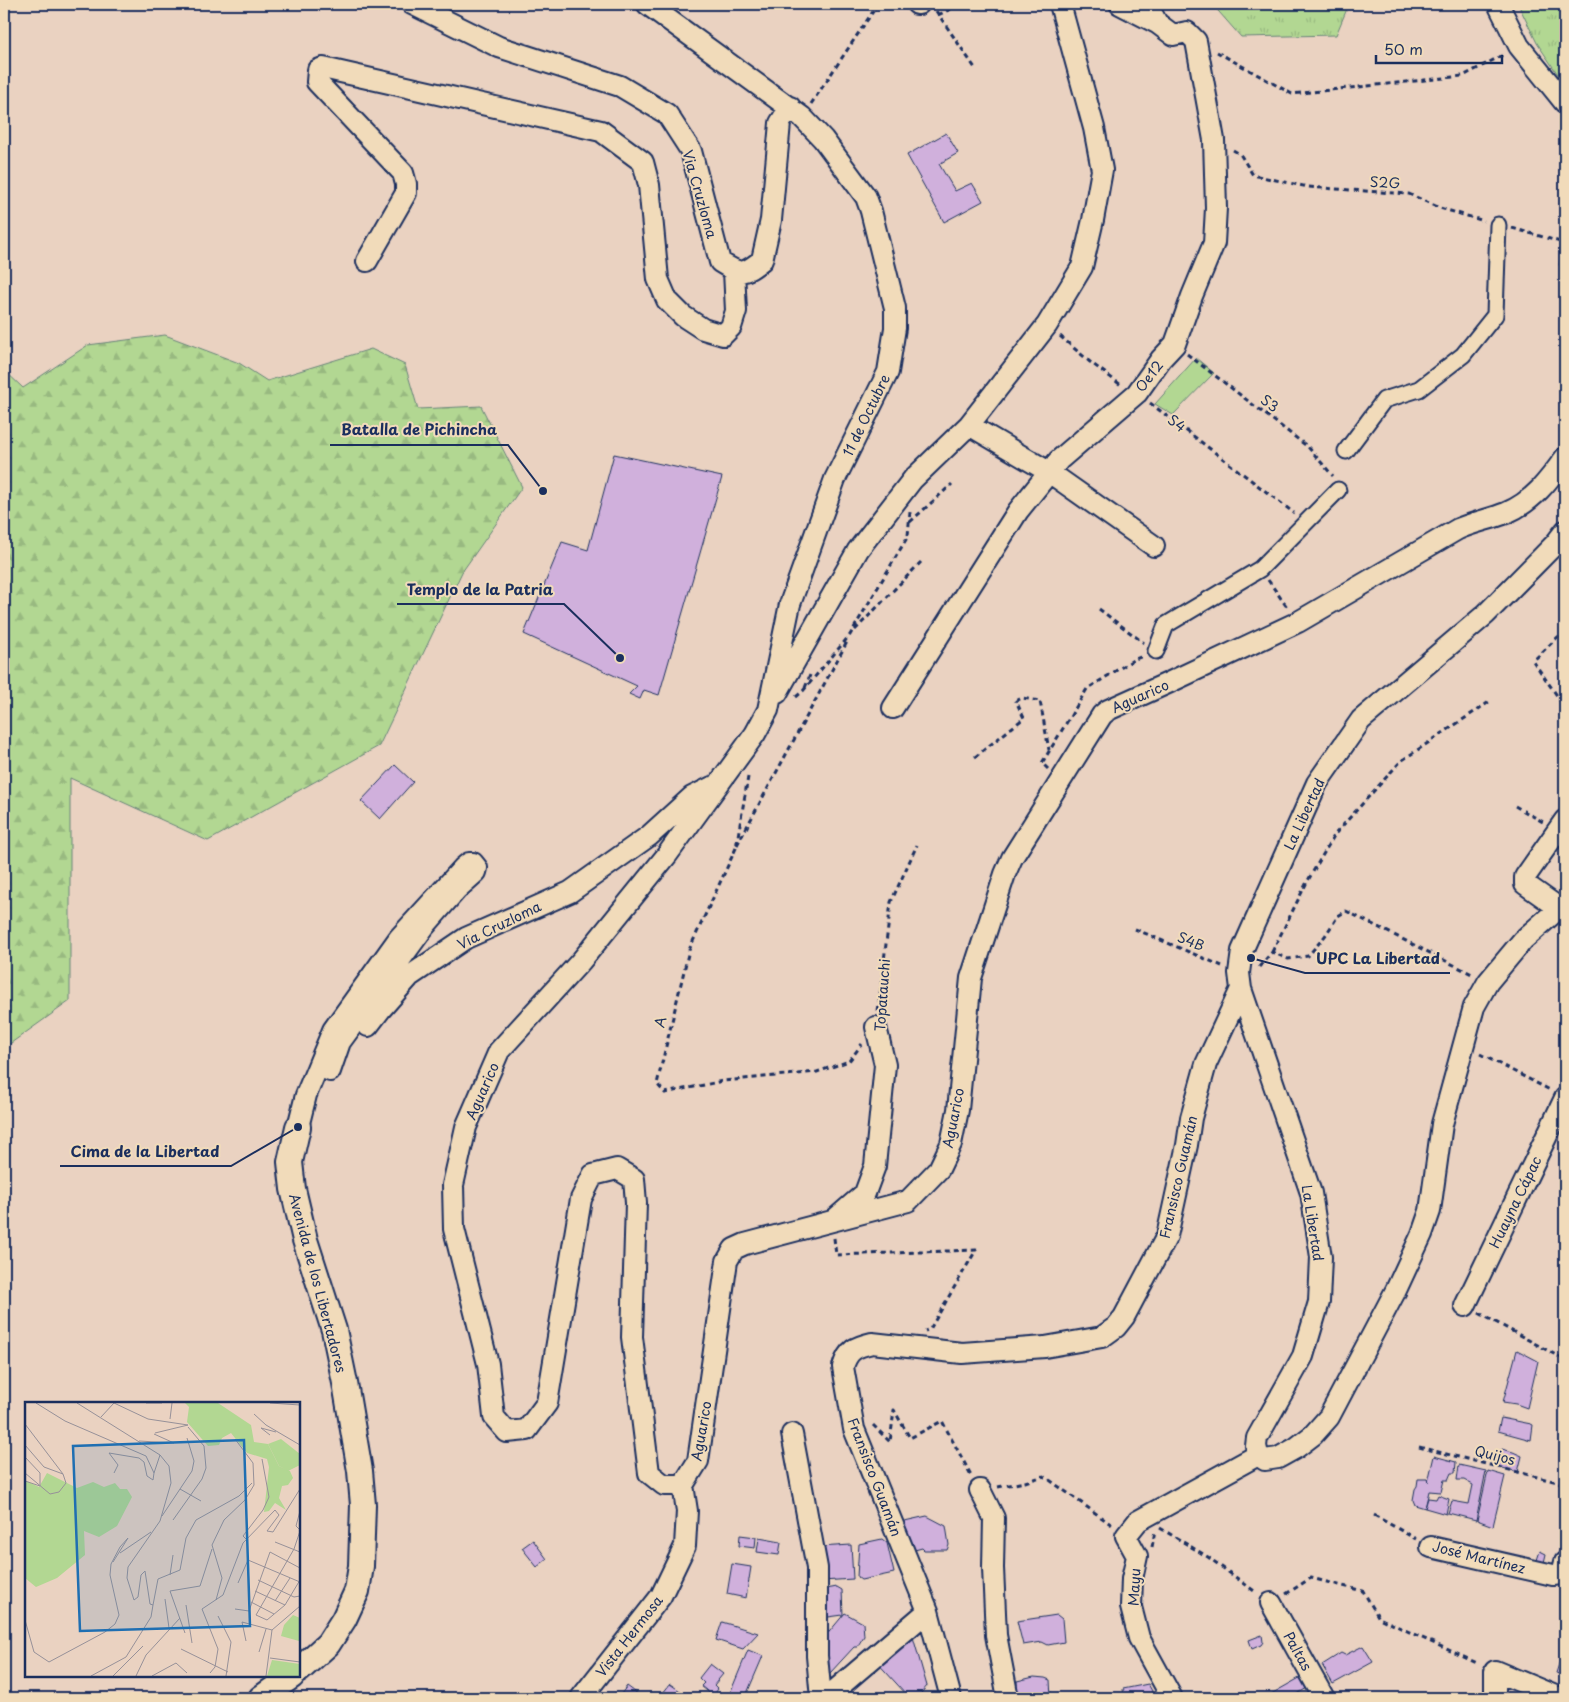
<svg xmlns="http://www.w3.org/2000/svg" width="1569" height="1702" font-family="'Playpen Sans',sans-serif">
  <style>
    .grass { fill: url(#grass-tufts); stroke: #668378 }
    .forest { fill: url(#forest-firs); stroke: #668378 }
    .garden { fill: #b2d792; stroke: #668378 }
    .building { fill: #d0b0dc; stroke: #1b2f5e }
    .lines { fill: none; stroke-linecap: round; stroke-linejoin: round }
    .pedestrian-casing { stroke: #1b2f5e; stroke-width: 19 }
    .minor-casing { stroke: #1b2f5e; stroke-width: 24 }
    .tertiary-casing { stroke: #1b2f5e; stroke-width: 28 }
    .path { stroke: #1b2f5e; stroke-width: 3; stroke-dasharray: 5 4; stroke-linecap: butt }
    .pedestrian { stroke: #f1dbba; stroke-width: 15 }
    .minor { stroke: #f1dbba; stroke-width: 20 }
    .tertiary { stroke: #f1dbba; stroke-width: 24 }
    .labels { text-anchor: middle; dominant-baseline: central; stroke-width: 4; stroke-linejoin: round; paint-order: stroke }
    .street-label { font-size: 14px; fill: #1b2f5e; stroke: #f1dbba }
    .inset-road { fill: none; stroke: #979199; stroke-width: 1 }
    .view { fill: #1f6fb2; fill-opacity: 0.15; stroke: #1f6fb2; stroke-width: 2.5 }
    .inset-edge { fill: none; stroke: #1b2f5e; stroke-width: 2.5 }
    .leader { fill: none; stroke: #1b2f5e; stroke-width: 2 }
    .callout-dot { fill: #1b2f5e; stroke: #f1dbba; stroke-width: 2 }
    .callout-label { font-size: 15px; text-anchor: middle; font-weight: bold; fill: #1b2f5e; stroke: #f1dbba; stroke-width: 4; stroke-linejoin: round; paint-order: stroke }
  </style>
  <defs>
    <pattern id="grass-tufts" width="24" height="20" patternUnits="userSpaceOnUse" patternTransform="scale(1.25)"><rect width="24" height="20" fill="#b2d792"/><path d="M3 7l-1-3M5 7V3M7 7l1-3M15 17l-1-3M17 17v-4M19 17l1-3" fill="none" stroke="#98b980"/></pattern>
    <pattern id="forest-firs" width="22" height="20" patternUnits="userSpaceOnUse" patternTransform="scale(1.25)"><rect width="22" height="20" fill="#b2d792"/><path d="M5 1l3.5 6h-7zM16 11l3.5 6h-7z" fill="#98b980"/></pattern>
  </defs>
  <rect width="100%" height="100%" fill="#ead2c1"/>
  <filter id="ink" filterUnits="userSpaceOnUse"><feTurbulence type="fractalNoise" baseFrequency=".02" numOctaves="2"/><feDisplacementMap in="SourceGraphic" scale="10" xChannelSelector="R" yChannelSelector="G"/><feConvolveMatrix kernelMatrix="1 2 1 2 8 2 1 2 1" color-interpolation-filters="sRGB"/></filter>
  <g filter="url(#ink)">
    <!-- grass -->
    <path class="grass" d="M1212,4h137l-13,31 -95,2z
      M1518,4h47v81l-28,-42z"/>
    <!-- forest -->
    <path class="forest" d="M165,335l74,28 28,18 104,-32 34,16 13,44 63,-3 41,81 -60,85 -83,174 -171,95 -138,-63v223l-66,47v-678l19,18 65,-43z"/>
    <!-- garden -->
    <path class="garden" d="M1196,358l18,15 -41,42 -18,-11z"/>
    <!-- building -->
    <path class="building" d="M946,133l12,20 -19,11 16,27 17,-8 11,18 -39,21 -37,-67z
      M614,454l108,23 -63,218 -15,-5 -4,9 -11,-5 8,-8 -113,-52 38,-92 26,8z
      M395,765l18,17 -33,37 -19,-18z
      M1517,1350l21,11 -11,47 -11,-4 -13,-2z
      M1501,1418l30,6 2,1 -2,15 -33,-9z
      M1502,1449l11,3 9,4 -4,16 -19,-5 -1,-11z
      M1434,1456l22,6 -1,11h-4l-3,7h-4l-3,12 -12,-1 -4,17 -10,-3 -2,-5 2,-11 2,-3 1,-7h9l1,3z
      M1459,1465l27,6 -10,49 -28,-7 4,-12 17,3 4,-19 -9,-5h-7z
      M1488,1471l17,5 -12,50 -16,-6z
      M1438,1495l11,4 -3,15 -21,-6 3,-10 8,1z
      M927,1516l19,10 3,19 -2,5h-23l-2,-2 -11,3 -11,-29z
      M740,1535l16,2 -1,11 -16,-2z
      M759,1538l22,4 -2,13 -22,-3z
      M882,1539l5,4 7,30 -33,7 -4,-3 2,-33z
      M533,1540l14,19 -10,8 -15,-19z
      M851,1545l2,34 -31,2 -2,-34z
      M1540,1551l6,3 -4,17 -8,-2z
      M732,1564l19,3 -5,31 -19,-4z
      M837,1587l5,3 1,25 -22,3v-28z
      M845,1613l18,10 1,13 -7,11h-3l-24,26 -6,-7 1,-29z
      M1057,1615l5,4 2,23 -16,3 -6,-3 -19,3 -6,-24z
      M722,1622l36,11 -15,16 -27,-9z
      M1262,1635l1,7 -2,3 -9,4 -3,-9z
      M913,1637l14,49 -10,12 -10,-3 -33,-36z
      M1363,1646l10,16 -40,22 -11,-19 19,-12 4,2z
      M748,1650l15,6 -18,42h-17z
      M1561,1658l3,1 1,-1v18l-9,-3z
      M710,1664l13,10 -9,11 4,4 -5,7 -12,-10 3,-3 -5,-5z
      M1303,1676l7,10 -19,12h-27z
      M1034,1677l11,1 5,2 1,18h-34v-17z
      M670,1684l16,11 -3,3h-24z
      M1148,1684l4,7 -2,3 -26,4 -1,-9z
      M627,1686l15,11v1h-24z"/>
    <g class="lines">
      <defs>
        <path id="pedestrian" d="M1346,451l38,-51 35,-11 44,-34 32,-40 3,-90
          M1156,651l10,-26 94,-56 78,-79"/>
        <path id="minor" d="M412,4l87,43 121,39 47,28 24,37 29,111c21,13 23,13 42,-2l9,-40 9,-97 10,-16
          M647,4l155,113 21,22 43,58 5,14 24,97v20l-7,44 -53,107 -45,125 -22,106 -13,24 -88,121 -86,106 -82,90 -33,76 -13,58 1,44 34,135 6,53 13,15 20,-2 20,-27 34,-204 12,-24 24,-6 17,10 2,24 -4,134 17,136 15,12h19l15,-24 29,-200 7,-12 11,-5 163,-43 31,-32 12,-25 7,-34 13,-132 34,-104 7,-16 90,-143 6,-5 60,-27 130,-61 160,-93c16,-7 33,-10 48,-16 27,-11 43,-33 59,-55
          M917,4h2
          M1120,4l37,19
          M1498,4l21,42 46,57
          M367,261l39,-68v-9l-3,-11 -86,-91 1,-12 5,-2 278,63 42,31 6,23 9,94 9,21 16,16 20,13 20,6 8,-8 5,-16 -2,-40
          M969,425l80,47 105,74
          M1565,531l-10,13 -69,70 -125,106 -44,63 -75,168 -3,22 2,16 70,204 10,64 -2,45 -16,54 -46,82 -1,8 2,9 7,5 13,-2 18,-10 17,-13 16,-18 67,-127 26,-56 8,-23 12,-87 32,-117 14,-25 35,-42 42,-37
          M777,693l81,-143 55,-71 56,-54 78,-100 35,-58 11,-47 9,-50 -8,-42 -34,-124
          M893,708l125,-197 41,-51 78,-67 24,-34 14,-15 17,-48 22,-53 2,-35 -2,-68 -18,-99 -9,-9 -14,3 -16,-12 -10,-19
          M1559,908l-34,-24v-7l40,-57
          M368,1026l13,-17 29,-33 56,-38 104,-46 79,-56 43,-39 20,-10
          M298,1127l8,-32 27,-65 66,-92 64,-70 6,-5h4l4,5 -1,4 -19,17 -33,38 -84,115 -10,29
          M835,1219l30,-26 10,-27 10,-101 -9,-38
          M1465,1306l100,-208
          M792,1434l25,134v88l4,42
          M980,1490l14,28 -1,50 3,67 12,63
          M1431,1547l122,28 7,-1 3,-4 2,-8
          M1271,1603l53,95
          M581,1698l80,-102 24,-50 2,-35 -4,-26
          M826,1698l102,-87
          M951,1698l-23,-87 -74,-182 -11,-62c5,-17 12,-20 29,-24l90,10 83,-6 57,-10 14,-10 8,-10 43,-81 20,-91 4,-27 15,-54 35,-75
          M1172,1698l-33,-60 -8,-31 1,-28 5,-23 -11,-20 12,-15 120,-66
          M1495,1698v-27l65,27"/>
        <path id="tertiary" d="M298,1127l-8,35 3,27 12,51 29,90 11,53 15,88 3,34 -2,61 -4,25 -13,28 -16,25 -29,26
          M261,1698l31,-22"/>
      </defs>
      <!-- pedestrian casing -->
      <use href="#pedestrian" class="pedestrian-casing"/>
      <!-- minor casing -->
      <use href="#minor" class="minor-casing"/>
      <!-- tertiary casing -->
      <use href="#tertiary" class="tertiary-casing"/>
      <!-- path -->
      <path class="path" d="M936,11l39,57
        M938,15l24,-11
        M1217,52l75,42 171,-18 40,-21
        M811,104l67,-100
        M1233,150l7,4 13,21 55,12 101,7 31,14 44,13
        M1512,228l52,15 -4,24h5
        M1060,336l30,26 31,23
        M1187,354l121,93 25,29
        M1150,403l144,110
        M910,522l42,-38
        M1268,580l19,27
        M1099,609l45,34
        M855,630l66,-68
        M1565,630l-32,31 32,46
        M805,688l5,-13
        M796,697l7,-6 47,-56 58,-99 2,-24
        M975,757l49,-39 -8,-17 6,-3 18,3 9,49
        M1048,769l-6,-6 45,-74 46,-29 10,-4
        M748,777l-12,71 -47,102 -32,134 8,9 58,-12 94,-9 32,-11 13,-17
        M1515,806l28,16
        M737,845l110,-203
        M1135,929l87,37
        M1272,952l35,-70 28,-48 66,-73 88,-59
        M1259,967l13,-15 16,7 20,-3 17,-20 13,-20 8,-5 128,64
        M878,1011l13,-109 26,-57
        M1480,1054l70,36
        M834,1238l2,17 140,-5 -46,79 -5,2
        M1479,1313l86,47
        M873,1425l17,17 4,-32 16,28 32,-17 29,54
        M1419,1447l146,37
        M998,1487l27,-5 19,-6 68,49
        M1374,1515l42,24
        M1160,1528l48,29 49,36
        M1152,1547l3,-16
        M1286,1594l25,-16 52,13 16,27 100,46"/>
      <!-- pedestrian -->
      <use href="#pedestrian" class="pedestrian"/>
      <!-- minor -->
      <use href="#minor" class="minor"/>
      <!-- tertiary -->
      <use href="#tertiary" class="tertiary"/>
    </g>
  </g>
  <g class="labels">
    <!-- street labels -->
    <g class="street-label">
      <text transform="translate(1385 182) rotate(3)">S2G</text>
      <text transform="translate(700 194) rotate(74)">Via Cruzloma</text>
      <text transform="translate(1149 376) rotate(-53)">Oe12</text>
      <text transform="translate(1270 403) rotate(38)">S3</text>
      <text transform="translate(866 415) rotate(-64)">11 de Octubre</text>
      <text transform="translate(1177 423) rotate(38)">S4</text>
      <text transform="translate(1140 696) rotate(-24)">Aguarico</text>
      <text transform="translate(1304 814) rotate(-65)">La Libertad</text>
      <text transform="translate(499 925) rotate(-26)">Via Cruzloma</text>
      <text transform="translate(1191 941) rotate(23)">S4B</text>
      <text transform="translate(882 995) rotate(-86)">Topatauchi</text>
      <text transform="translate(660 1022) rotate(-76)">A</text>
      <text transform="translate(482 1091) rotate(-66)">Aguarico</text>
      <text transform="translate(953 1118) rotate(-79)">Aguarico</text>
      <text transform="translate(1178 1177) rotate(-77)">Fransisco Guamán</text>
      <text transform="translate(1515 1202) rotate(-64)">Huayna Cápac</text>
      <text transform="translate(1313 1223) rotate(81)">La Libertad</text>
      <text transform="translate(318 1283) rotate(75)">Avenida de los Libertadores</text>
      <text transform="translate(701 1431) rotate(-80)">Aguarico</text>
      <text transform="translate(1495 1455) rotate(14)">Quijos</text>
      <text transform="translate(875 1477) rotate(69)">Fransisco Guamán</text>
      <text transform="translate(1479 1557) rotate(14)">José Martínez</text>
      <text transform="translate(1134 1587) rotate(-87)">Mayu</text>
      <text transform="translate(629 1636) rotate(-52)">Vista Hermosa</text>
      <text transform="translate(1298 1651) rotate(61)">Paltas</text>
    </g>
  </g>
  <!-- overview -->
  <g transform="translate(25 1402)">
    <rect width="275" height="275" fill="#ead2c1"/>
    <path d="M160,1h33l33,22 3,17 14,2 11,22 11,5 3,7 -5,7 -6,1 -3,12 7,12 -11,-7 -6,8 -5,1 5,-45 -2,-8 -20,-6 -16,-20 -9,5 -3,7 -11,1 -21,-24 2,-15z" fill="#b2d792"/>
    <path d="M22,71l30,15 16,-6 11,5 11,-4 5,6h7l5,8 -15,29 -18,11 -15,-6 1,24 -28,23 -21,9 -11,-9v-98l14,7z" fill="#b2d792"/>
    <path d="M268,213l7,3 -1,23 -18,-5 3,-11zM247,258l28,4v12h-33z" fill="#b2d792"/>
    <path d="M256,37l19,15v11l-12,6 -9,-5 -11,-22z" fill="#b2d792"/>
    <path class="inset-road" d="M11,1l29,18 81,35 8,17 6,-18M52,1l83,52 9,11 2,17 -11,38 -32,46 -1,11 7,22 4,-3 3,-22 4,-4 5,33 3,1 5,-26 22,-9 6,-32 10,-18 43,-24 13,-13M89,1l34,16 40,6 -33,8M121,1h16M245,1l30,2M229,12l12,11 34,20M76,15l13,-14M145,17l2,-16M0,22l38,50 3,9 -7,9 -9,2 -25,-21M245,33l-9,-7 15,4M114,39l35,2 -20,-9M0,43l19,22 19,7M0,55l15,16v13M89,71l4,-8 -9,-12 30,5 5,4 3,14 6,4 1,-7M0,79l15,5M155,87l21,12M275,109l-4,15 4,4M137,114l30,-45 2,-10 -7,-23M148,118l29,-41 4,-11 -2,-22 -16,-19M275,129l-6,18 -38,66 11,5 18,-15 15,-25M221,137l-3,-3 20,-26 6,-13 -7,-38M250,140l25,10M95,151l31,-21M145,173l3,-20M233,178l36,17 6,-1M213,181l10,-23 52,22M230,189l30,14M140,197l4,29M191,198l6,-22 -10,-33 12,-25 21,-20 9,-15 -1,-22 -18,-24M250,199l15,-23M226,200l23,12M161,203l6,38M210,207l14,2 21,-59 30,16M193,214l13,26 -5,34M0,218l9,32 15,10 56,-30 10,-8 4,-9 -9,-40 1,-11 9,-17 8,-9 -15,24M217,220l30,8M217,220l4,19M160,231l-15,-42 30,-5 12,-37M156,247l47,23M234,250l7,-23M245,256l30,4M185,271l5,-6 3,-18 -16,-40 21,-14 20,-52 32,-33 4,5 -12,16 6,1 27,-43M66,274l35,-19 25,-40 2,-12M88,274l30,-30M111,274l10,-21 34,-37M127,274l24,-13 11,10M241,274l6,-46 28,-24"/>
    <path class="view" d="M219,38l6,186 -170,5 -7,-185z"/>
    <rect width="275" height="275" class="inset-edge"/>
  </g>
  <!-- callouts -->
  <path class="leader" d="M543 491L508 445H330M620 658L564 604H397M1251 958L1305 973H1450M298 1127L231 1166H60"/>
  <g class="callout-dot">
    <circle cx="543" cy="491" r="5"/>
    <circle cx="620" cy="658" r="5"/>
    <circle cx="1251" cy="958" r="5"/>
    <circle cx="298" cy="1127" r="5"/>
  </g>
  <g class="callout-label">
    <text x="419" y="435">Batalla de Pichincha</text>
    <text x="480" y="595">Templo de la Patria</text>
    <text x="1378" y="964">UPC La Libertad</text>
    <text x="145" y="1157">Cima de la Libertad</text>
  </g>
  <!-- margin -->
  <rect width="1569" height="1702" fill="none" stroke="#f1dbba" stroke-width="20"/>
  <rect x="10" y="10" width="1549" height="1682" fill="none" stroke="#1b2f5e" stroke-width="2" filter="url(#ink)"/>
  <!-- scale -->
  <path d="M1376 55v8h126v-8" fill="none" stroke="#1b2f5e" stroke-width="2.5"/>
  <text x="1384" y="55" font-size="15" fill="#1b2f5e" stroke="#f1dbba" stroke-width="4" paint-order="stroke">50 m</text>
</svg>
